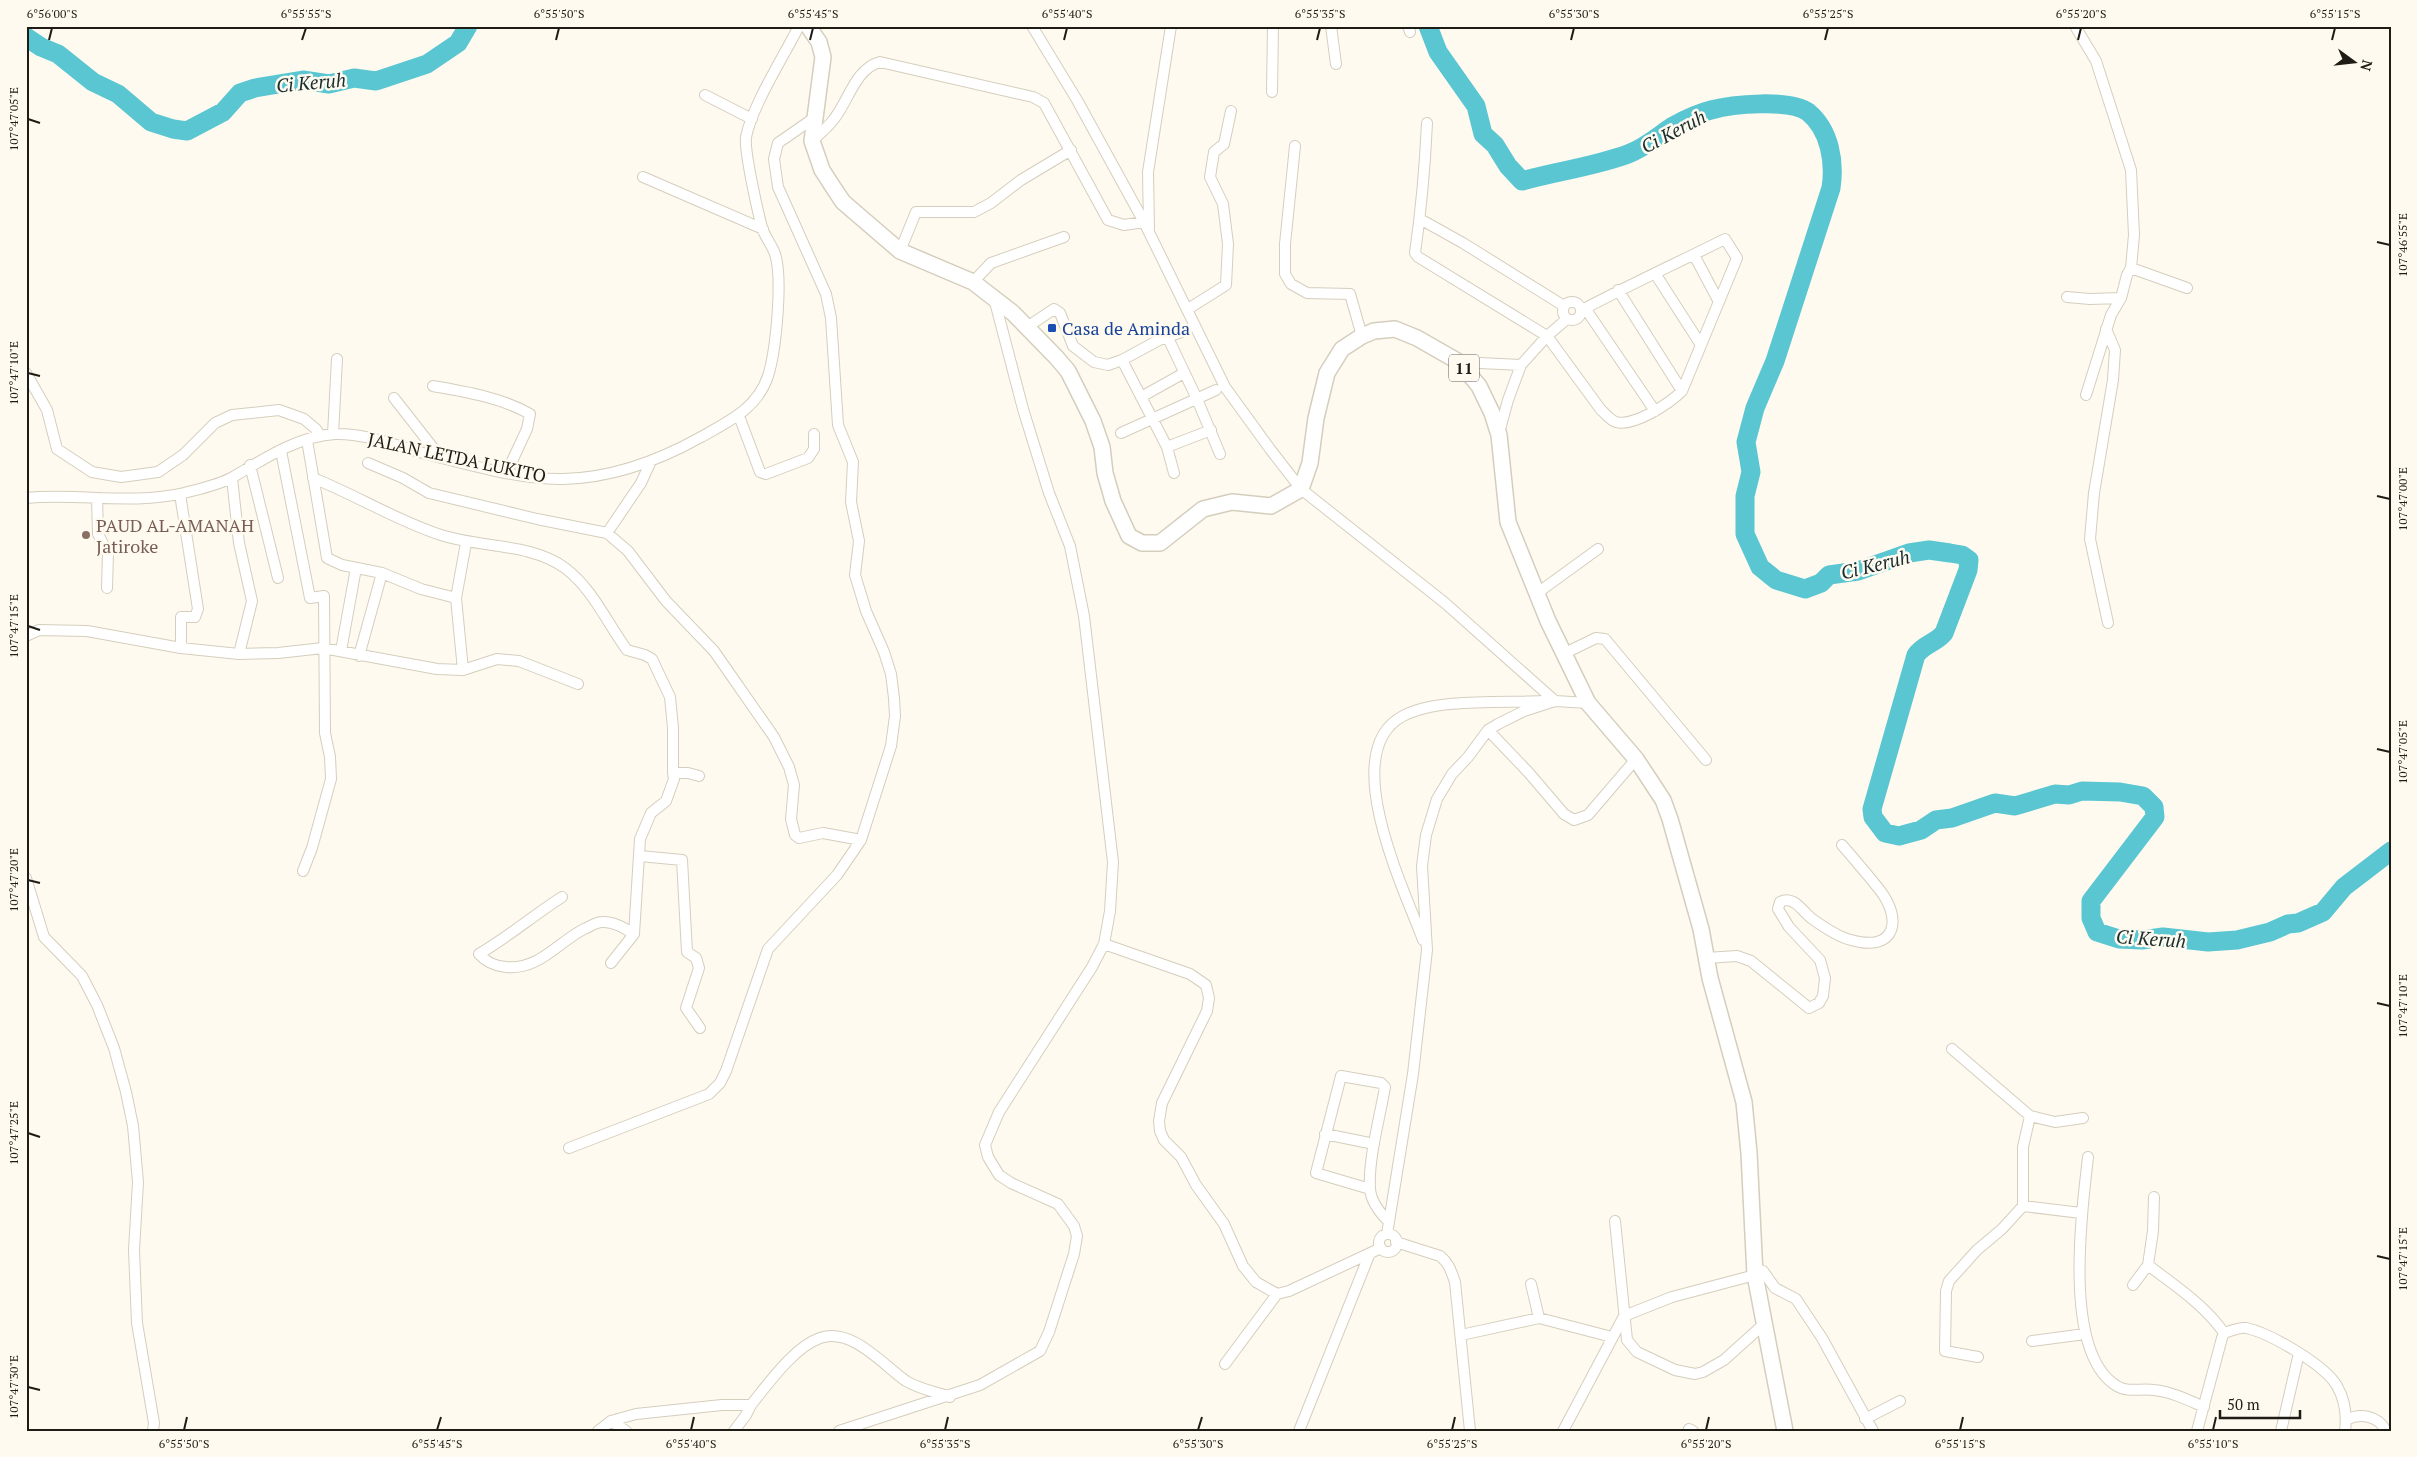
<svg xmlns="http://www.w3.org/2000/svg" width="2417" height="1457" font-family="'PT Serif',serif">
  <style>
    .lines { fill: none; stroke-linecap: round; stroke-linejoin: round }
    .river { stroke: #59c6d2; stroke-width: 19 }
    .minor-casing { stroke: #d5cebd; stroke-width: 12 }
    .highway-casing { stroke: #d5cebd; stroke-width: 18 }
    .minor { stroke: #fff; stroke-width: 10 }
    .highway { stroke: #fff; stroke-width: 15 }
    .ticks { fill: none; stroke: #1e1c15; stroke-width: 2 }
    .transit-dot { fill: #1a4fb4; stroke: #fffaef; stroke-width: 2 }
    .education-dot { fill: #8d6e63; stroke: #fffaef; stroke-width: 2 }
    .labels { text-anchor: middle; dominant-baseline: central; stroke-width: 5; stroke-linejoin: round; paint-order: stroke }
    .shield { fill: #fffaef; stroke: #625f56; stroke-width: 1 }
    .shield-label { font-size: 16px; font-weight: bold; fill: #1e1c15 }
    .transit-label { font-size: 18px; fill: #164399; stroke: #fffaef; text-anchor: start }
    .street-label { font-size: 18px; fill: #1e1c15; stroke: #fffaef }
    .education-label { font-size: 18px; fill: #785e54; stroke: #fffaef; text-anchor: start }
    .water-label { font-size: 19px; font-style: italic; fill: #192d2f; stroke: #fffaef }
    .neatline { fill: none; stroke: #1e1c15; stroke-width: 2 }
    .ticks-label { font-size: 12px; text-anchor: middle; fill: #1e1c15 }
  </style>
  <rect width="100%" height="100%" fill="#fffaef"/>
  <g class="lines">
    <!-- river -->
    <path class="river" d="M1428,26l10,26 38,54 7,28 12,11 13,21 14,15c35,-10 71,-14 106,-27 17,-6 30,-18 45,-28 11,-6 26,-13 38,-16 21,-6 79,-11 97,2 22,18 27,50 23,76l-56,173 -20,47 -9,34 5,30 -6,24v38l15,33 16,13 29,9 16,-6 8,-8 29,-4 51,-18 20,-3 21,3 12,2 7,5 -1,10 -24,63c-8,10 -20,11 -28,22l-44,154 1,8 12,16 14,3 22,-6 15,-10 16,-2 43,-15 20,3 40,-12 14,1 13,-4 38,1 23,4 11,11 1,10 -64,84v17l6,14 22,7 23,1 21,-3 45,5 29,-2 33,-8 18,-8 10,-1 25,-11 21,-25 47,-36
      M26,37l15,10 17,7 35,28 25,12 33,28 22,7 14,2 36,-19 17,-19 15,-5 48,-8 26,4 25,-6 22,3 51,-17 31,-21 10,-17"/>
    <defs>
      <path id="minor" d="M1032,26l45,74 67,122 81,165 45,62 31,40 144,114 110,98
        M1331,26l5,38
        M1408,26l2,6
        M2075,26l21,35 35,109 3,65 -3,33 -4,7 -6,23 -10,17 -25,80
        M1272,92l1,-66
        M705,95l47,24
        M1427,123c-2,43 -6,88 -12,130l3,4 129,79 54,74c5,4 9,10 15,12 18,5 54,-19 66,-31l55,-133 -12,-19c-48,24 -96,46 -143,71
        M812,141c8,-7 16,-14 22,-22 15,-19 21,-50 46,-57l153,35 11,6 64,117 16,5 20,-3
        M1295,146l-10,98v30l6,10 16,9 43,1 12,42
        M643,177l120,52
        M1420,219l43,24 101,63
        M1149,228l-1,-56 23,-146
        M900,251l16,-39h58l17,-9 30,-23 50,-30
        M1694,255l25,47
        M2131,268l56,20
        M1656,275l45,70
        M973,282l18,-19 73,-26
        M1618,290l64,101
        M2067,297l23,2 31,-1
        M1563 311a9 9 0 1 1 18 0a9 9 0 1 1-18 0Z
        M1585,308l70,103
        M1188,309l38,-24 2,-41 -5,-40 -13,-27 4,-25 10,-8 7,-33
        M1027,327l27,-18 6,4 13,33 21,16 14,3 14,-5 37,-20 28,-10
        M2106,329l9,21 -2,30 -19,113 -4,46 18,84
        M1168,338l29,61 23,55
        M1122,360l45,87 7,26
        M1459,362l62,3 26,-29 20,-17
        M26,373l21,37 10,39 35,23 29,5 37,-5 25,-17 32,-32 17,-8 47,-5 25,9 12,10 4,7
        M433,386c33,6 67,11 97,28l-3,15 -20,43
        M1141,397l43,-24
        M394,398l47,60
        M739,416l21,56 6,2 42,-16 6,-9v-15
        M1121,433l95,-43
        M1499,433l9,-33 13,-35
        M333,434l4,-75
        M307,440l20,118 15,7 40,8
        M1167,447l44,-17
        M281,451l29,147 14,-2 1,137 5,24 1,22 -19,69 -9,23
        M368,463l35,15 26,15 108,26 70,14 21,18 38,50 48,50 60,86 15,30 5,18 -3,34 4,16 4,3 24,-5 38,7 30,-94 4,-30 -1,-18 -3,-24 -7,-22 -18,-41 -11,-36 4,-34 -8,-39 2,-40 -15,-37 -7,-107 -5,-24 -48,-107 -4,-28 4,-16 36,-25
        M250,465l28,113
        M232,478l7,65 13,58 -13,53
        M313,478c43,17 84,43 128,57 40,13 90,8 124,33 28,21 42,55 62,82l18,5 7,4 18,38 3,31v45h15l11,3
        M180,494l18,115 -3,8h-14v31
        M26,498c52,-5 106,7 158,-5 15,-4 35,-8 49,-16 31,-18 65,-41 102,-43 30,-1 62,12 91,20 41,10 94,26 137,25 49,-1 97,-19 138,-42 28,-16 56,-28 67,-61 8,-25 15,-98 7,-122 -3,-9 -10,-17 -13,-26 -4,-16 -18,-77 -16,-91 6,-31 38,-81 53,-111
        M97,498l1,36 10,19 -1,35
        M607,533l34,-50 10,-22
        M1536,594l62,-45
        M26,636l13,-6 48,1 94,17 58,6 39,-1 45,-5 114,21 26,1 34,-11 22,2 59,23
        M341,651l15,-83
        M1563,654l33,-16 9,1 101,121
        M359,656l23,-83 39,16 35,9
        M463,670l-7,-72 10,-55
        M1488,730l41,43 35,41 10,6 14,-5 48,-56
        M640,856l42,4 5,92 9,6 3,10 -13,40 14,20
        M26,878l18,59 38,39 15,29 17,43 12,44 7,34 5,56 -4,68 3,73 17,100 -1,8
        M562,897c-28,18 -54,40 -83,57 8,9 16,12 27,13 33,3 51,-24 78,-38 5,-2 12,-7 18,-7 11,-1 23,6 32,12
        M1423,940c-18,-49 -87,-189 -20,-224 33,-18 100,-13 139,-15
        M1104,944l86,30 16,11 3,13 -2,13 -45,92 -3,18 1,10 4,9 17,17 15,28 28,39 19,42 13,16 21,12 12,-3 92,-43
        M1706,958l31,-2 14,5 58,47 10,-5 4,-7 2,-18 -5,-18 -31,-33 -11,-18 2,-7c14,-7 22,9 31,16 11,8 27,19 40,22 45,13 52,-21 28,-51 -12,-15 -24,-29 -37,-44
        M611,963l23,-29 6,-95 11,-26 15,-12 8,-22 -1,-6
        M1952,1049l78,67 -7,31v59l-21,23 -25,21 -28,31 -3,10 -1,60 33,6
        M2030,1116l25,6 28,-4
        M1325,1134l49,10
        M569,1148l140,-54 11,-11 6,-12 42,-122 69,-74 24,-35
        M2088,1157c-6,54 -26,196 29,229 11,7 24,2 37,4 18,2 34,10 50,17
        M1370,1189l-54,-16 25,-97 40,7 4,4c-5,30 -17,72 -15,102 1,13 10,24 19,33
        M2154,1197l-1,34 -5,34c27,21 57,40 76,68
        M2023,1206l58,7
        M1615,1221l12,119 10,12 38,18 20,4 8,-2 21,-12 40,-36
        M1387,1234l26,-160 14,-124 -5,-84 4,-31 11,-36 15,-25 16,-17 20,-27 10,-6 26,-13 31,-10 33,2
        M1379 1243a9 9 0 1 1 18 0a9 9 0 1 1-18 0Z
        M1396,1242l44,14c9,7 11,15 15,26l15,149
        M1754,1269l9,2 12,17 21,11 26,39 51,93
        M1531,1284l8,34 73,19
        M2133,1285l15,-20
        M1461,1335l78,-17
        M2032,1341l53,-7
        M1225,1364l52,-70
        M1865,1419l35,-18
        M2346,1420c14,-7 32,-5 40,11
        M611,1421l15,10
        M1689,1429l4,2
        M598,1431l13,-10 25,-7 86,-9h29c17,-21 43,-58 69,-67 32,-11 63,27 86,43 13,8 30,11 44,16
        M734,1431l12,-16 5,-10
        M839,1431l141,-46 60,-34 9,-19 25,-78 3,-18 -3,-10 -16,-22 -47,-21 -12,-8 -11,-18 -3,-12 14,-33 93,-145 12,-23 6,-33 3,-49 -29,-246 -14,-70 -21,-53 -26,-84 -29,-111
        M1299,1431l71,-178
        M1563,1431l61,-115 48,-19 83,-22
        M2197,1431l25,-93 2,-5c7,-2 15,-6 22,-5 24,5 79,37 91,58 8,14 10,29 8,45
        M2281,1431l18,-78"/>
      <path id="highway" d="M808,26l11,16 4,15 -11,84 10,29 9,14 12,18 57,49 73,31 40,31 43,44 12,14 25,50 9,26 3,26 8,28 16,35 13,7h18l43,-34 29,-7 39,4 30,-17 9,-26 6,-45 11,-45 15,-24 20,-13 12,-5 21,-2 22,9 42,24 20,24 13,27 7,22 9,87 40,99 40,82 48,56 27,41 7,19 31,110 9,49 34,124 5,51 6,122 30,156"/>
    </defs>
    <!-- minor casing -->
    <use href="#minor" class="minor-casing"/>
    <!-- highway casing -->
    <use href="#highway" class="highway-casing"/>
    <!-- minor -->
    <use href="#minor" class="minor"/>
    <!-- highway -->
    <use href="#highway" class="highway"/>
  </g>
  <!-- ticks -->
  <path class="ticks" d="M49,40l3,-12M302,40l4,-12M556,40l3,-12M810,40l3,-12M1064,40l3,-12M1317,40l3,-12M1571,40l3,-12M1825,40l3,-12M2078,40l3,-12M2332,40l3,-12M28,119l12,4M2377,242l13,3M28,373l12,3M2377,496l13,3M28,626l12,4M2377,749l13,3M28,880l12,3M2377,1003l13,3M28,1133l12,4M2377,1256l13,3M28,1387l12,3M184,1430l3,-13M437,1430l4,-13M691,1430l3,-13M945,1430l3,-13M1198,1430l4,-13M1452,1430l3,-13M1706,1430l3,-13M1960,1430l3,-13M2213,1430l3,-13"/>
  <!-- markers -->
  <rect class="transit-dot" x="1047" y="323" width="10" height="10" rx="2.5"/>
  <circle class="education-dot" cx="86" cy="535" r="5"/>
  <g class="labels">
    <!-- shield labels -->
    <rect class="shield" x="1449" y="354.5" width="30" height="27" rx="4"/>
    <g class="shield-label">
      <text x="1464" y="368">11</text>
    </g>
    <!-- transit labels -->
    <g class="transit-label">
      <text x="1062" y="328">Casa de Aminda</text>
    </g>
    <!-- street labels -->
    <g class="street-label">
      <text transform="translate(457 457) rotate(12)">JALAN LETDA LUKITO</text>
    </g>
    <!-- education labels -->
    <g class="education-label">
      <text x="96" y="525">PAUD AL-AMANAH<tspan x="96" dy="21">Jatiroke</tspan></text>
    </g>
    <!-- water labels -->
    <g class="water-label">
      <text transform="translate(311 82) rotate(-5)">Ci Keruh</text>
      <text transform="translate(1673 131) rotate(-28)">Ci Keruh</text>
      <text transform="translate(1875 564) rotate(-14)">Ci Keruh</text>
      <text transform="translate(2151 938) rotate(4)">Ci Keruh</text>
    </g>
  </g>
  <!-- border -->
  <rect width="2417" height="1457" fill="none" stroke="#fffaef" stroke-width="55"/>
  <!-- north arrow -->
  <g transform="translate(2354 62) rotate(105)" stroke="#fffaef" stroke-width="4" paint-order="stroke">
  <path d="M0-4L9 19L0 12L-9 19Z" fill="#1e1c15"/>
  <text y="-8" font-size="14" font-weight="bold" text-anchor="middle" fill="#1e1c15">N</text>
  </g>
  <!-- scale -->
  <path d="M2220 1410v8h80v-8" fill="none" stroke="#1e1c15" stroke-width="2.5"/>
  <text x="2227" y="1410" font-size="15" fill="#1e1c15" stroke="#fffaef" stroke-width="4" paint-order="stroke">50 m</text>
  <rect x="28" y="28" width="2362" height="1402" class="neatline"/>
  <g class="ticks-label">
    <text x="52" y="18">6°56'00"S</text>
    <text x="306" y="18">6°55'55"S</text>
    <text x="559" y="18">6°55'50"S</text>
    <text x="813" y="18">6°55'45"S</text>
    <text x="1067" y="18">6°55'40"S</text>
    <text x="1320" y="18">6°55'35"S</text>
    <text x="1574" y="18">6°55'30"S</text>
    <text x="1828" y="18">6°55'25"S</text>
    <text x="2081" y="18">6°55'20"S</text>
    <text x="2335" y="18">6°55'15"S</text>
    <text transform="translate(14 119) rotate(-90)" y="4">107°47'05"E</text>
    <text transform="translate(2403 245) rotate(-90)" y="4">107°46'55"E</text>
    <text transform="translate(14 373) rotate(-90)" y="4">107°47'10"E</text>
    <text transform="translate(2403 499) rotate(-90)" y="4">107°47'00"E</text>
    <text transform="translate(14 626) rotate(-90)" y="4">107°47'15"E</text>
    <text transform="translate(2403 752) rotate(-90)" y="4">107°47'05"E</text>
    <text transform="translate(14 880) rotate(-90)" y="4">107°47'20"E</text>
    <text transform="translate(2403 1006) rotate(-90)" y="4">107°47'10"E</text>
    <text transform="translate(14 1133) rotate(-90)" y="4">107°47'25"E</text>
    <text transform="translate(2403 1259) rotate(-90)" y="4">107°47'15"E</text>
    <text transform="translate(14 1387) rotate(-90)" y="4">107°47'30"E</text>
    <text x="184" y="1448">6°55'50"S</text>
    <text x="437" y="1448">6°55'45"S</text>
    <text x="691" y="1448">6°55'40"S</text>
    <text x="945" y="1448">6°55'35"S</text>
    <text x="1198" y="1448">6°55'30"S</text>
    <text x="1452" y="1448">6°55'25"S</text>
    <text x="1706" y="1448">6°55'20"S</text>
    <text x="1960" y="1448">6°55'15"S</text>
    <text x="2213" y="1448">6°55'10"S</text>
  </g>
</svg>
